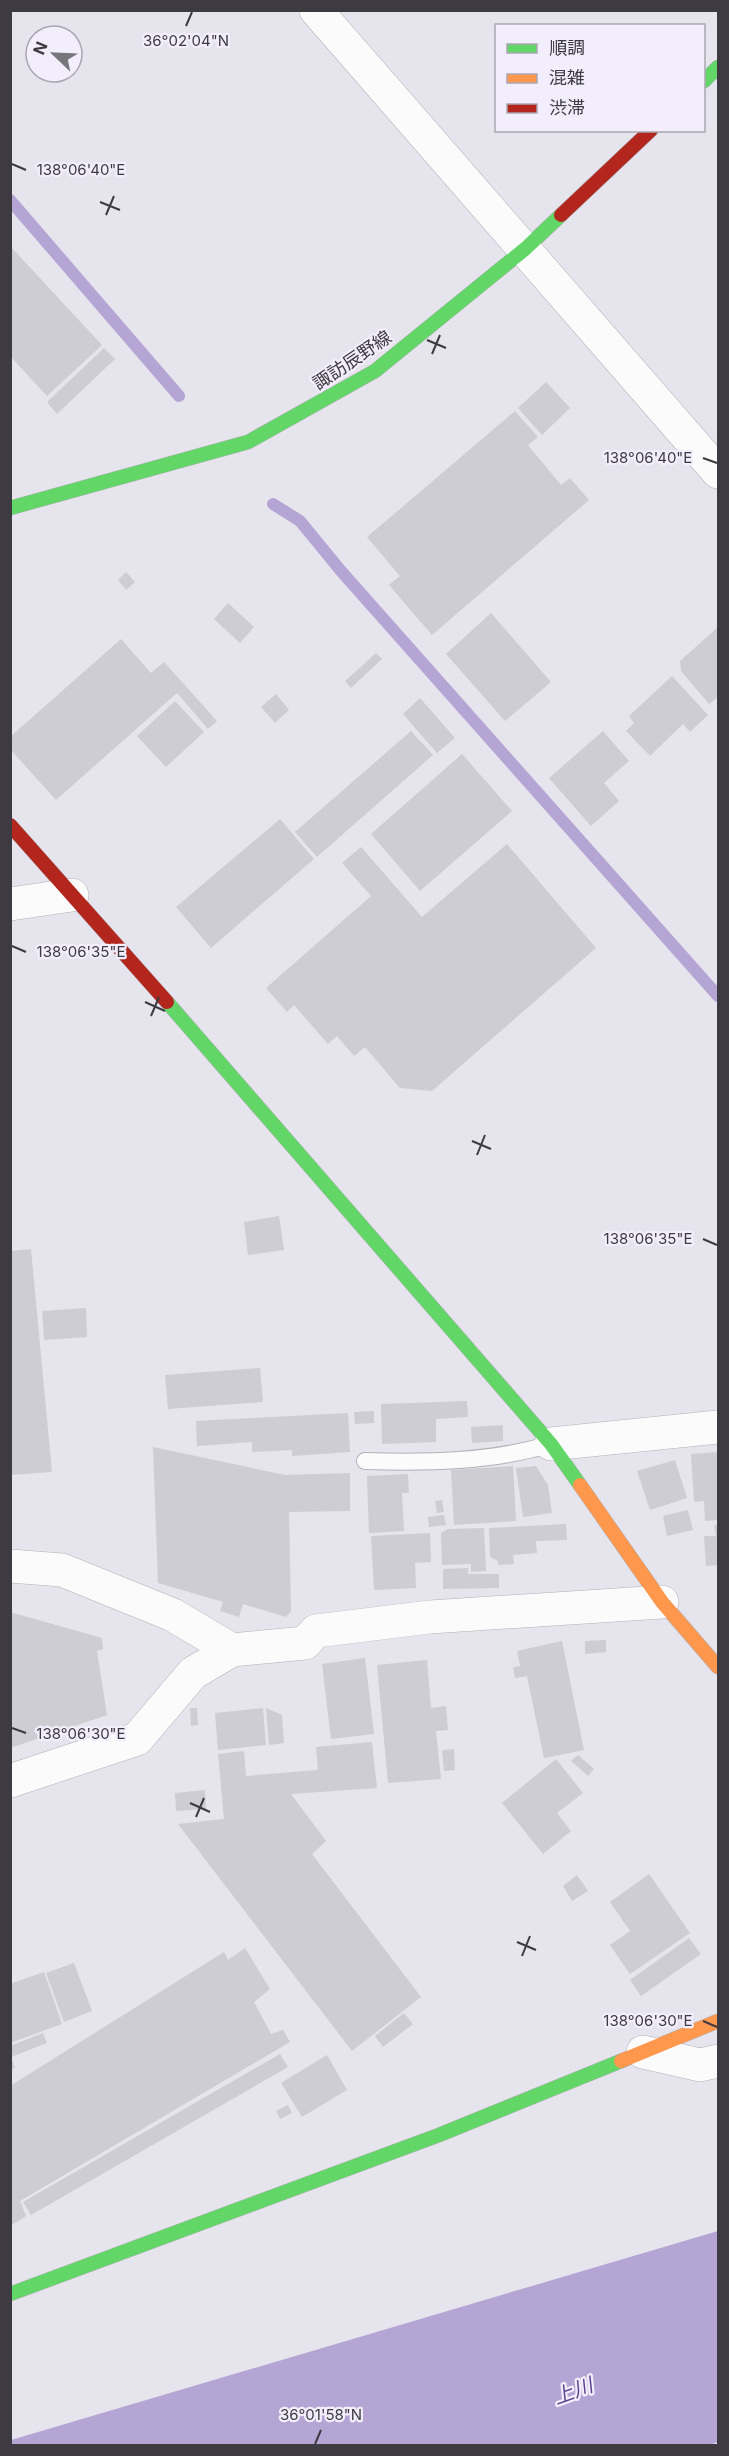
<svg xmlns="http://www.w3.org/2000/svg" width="729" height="2456" font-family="Inter,'Noto Sans JP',sans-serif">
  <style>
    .water { fill: #b4a5d4 }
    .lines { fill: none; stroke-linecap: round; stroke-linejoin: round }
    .stream { stroke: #b4a5d4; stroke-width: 12 }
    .building { fill: #cecdd3 }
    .lane-casing { stroke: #b2b1b7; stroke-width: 18 }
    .street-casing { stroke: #b2b1b7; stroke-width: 34 }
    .fast-casing { stroke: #b2b1b7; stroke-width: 15 }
    .slow-casing { stroke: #b2b1b7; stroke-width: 15 }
    .jam-casing { stroke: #b2b1b7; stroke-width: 15 }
    .lane { stroke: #fbfbfc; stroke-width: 16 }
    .street { stroke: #fbfbfc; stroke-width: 33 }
    .fast { stroke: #63d668; stroke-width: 14 }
    .slow { stroke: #ff974d; stroke-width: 14 }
    .jam { stroke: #b3261e; stroke-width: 14 }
    .ticks { fill: none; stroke: #3d3b41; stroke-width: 2 }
    .labels { text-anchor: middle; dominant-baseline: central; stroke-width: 4.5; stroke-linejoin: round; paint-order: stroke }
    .street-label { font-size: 18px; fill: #3d3b41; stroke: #f2eefc }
    .water-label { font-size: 20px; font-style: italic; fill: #5f4290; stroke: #f2eefc }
    .ticks-label { font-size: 15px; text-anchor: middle; fill: #3d3b41; stroke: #f2eefc; stroke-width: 4.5; stroke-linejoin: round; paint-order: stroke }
  </style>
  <rect width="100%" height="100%" fill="#e6e4ec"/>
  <!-- water -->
  <path class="water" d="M718,2231v211l-8,3h-699v-5z"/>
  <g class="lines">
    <!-- stream -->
    <path class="stream" d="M10,200l169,196
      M273,504l27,17 41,50 377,425"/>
  </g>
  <!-- building -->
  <path class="building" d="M10,246l92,99 -55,51 -37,-40z
    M104,348l11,11 -58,55 -10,-12z
    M546,382l24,26 -28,27 -24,-27z
    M515,411l23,26 -10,8 33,40 9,-7 19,22 -157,135 -43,-50 11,-9 -33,-39z
    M126,572l9,10 -9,8 -8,-10z
    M228,603l26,24 -14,16 -26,-24z
    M491,613l60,69 -46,39 -59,-67z
    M718,627v70l-9,7 -28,-33 -1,-10z
    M121,639l30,34 13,-11 53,59 -9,8 -31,-36 -121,107 -46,-51v-12z
    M376,653l6,6 -31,29 -6,-7z
    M672,676l36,39 -18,17 -7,-8 -33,32 -24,-25 8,-8 -5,-7z
    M276,694l13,16 -14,13 -14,-16z
    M420,698l35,40 -18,15 -34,-39z
    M175,701l29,31 -38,35 -29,-31z
    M411,731l22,24 -116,102 -22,-25z
    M603,731l26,30 -25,22 15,18 -28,25 -42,-48z
    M462,754l50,57 -92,80 -49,-57z
    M280,819l34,40 -103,89 -35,-41z
    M507,844l89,104 -164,143 -32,-3 -35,-41 -11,9 -17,-20 -9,8 -34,-39 -7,7 -21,-24 105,-92 -29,-33 19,-16 61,70z
    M279,1216l5,34 -36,5 -4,-33z
    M31,1249l21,223 -42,3v-224z
    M86,1308l1,29 -43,3 -2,-29z
    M260,1368l3,34 -95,7 -3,-34z
    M467,1401l1,16 -32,2v23l-54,2 -1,-40z
    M374,1411v12l-19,1 -1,-12z
    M348,1413l2,39 -58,4v-6l-40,2v-10l-55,4 -1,-25z
    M503,1425v16l-31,2 -1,-16z
    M153,1447l132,28 65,-2v38l-61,1 2,100 -5,5 -43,-13 -4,13 -19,-6 3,-9 -65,-19z
    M718,1452v68l-13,1 -1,-20 -10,1 -3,-48z
    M675,1460l12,38 -37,12 -13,-39z
    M513,1466l3,55 -62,4 -3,-55z
    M536,1466l12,19 4,28 -29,4 -7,-49z
    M408,1474l1,19h-7l2,38 -35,2 -2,-57z
    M442,1500l2,12 -7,1 -2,-12z
    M688,1510l5,20 -26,6 -4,-20z
    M444,1515l2,10 -17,2 -1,-10z
    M566,1524l1,16 -31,1 1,12 -24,2 1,9 -16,1v-4l-8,-4 -1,-29z
    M714,1525h4v40l-12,1 -2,-30h12z
    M484,1528l2,43 -15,1v-8l-29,1 -1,-32 7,-4z
    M430,1533l1,29 -16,1 1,25 -42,2 -3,-54z
    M468,1568v6h31v14l-56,1v-20z
    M10,1612l92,26 1,11 -6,2 10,64 -97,33z
    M606,1640v12l-21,2v-13z
    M562,1641l22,109 -40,8 -17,-82 -12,2 -2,-11 7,-1 -3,-15z
    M365,1658l9,76 -43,5 -9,-75z
    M427,1660l4,48 15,-2 2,24 -12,1 5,48 -53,4 -11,-118z
    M190,1708h7l1,17 -7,1z
    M263,1708l3,37 -48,5 -3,-37z
    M266,1708l16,7 2,28 -15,2z
    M372,1742l5,46 -86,6 35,47 -14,13 109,143 -69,54 -174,-227 46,-5 -6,-65 26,-3 2,25 72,-6 -2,-23z
    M454,1749l1,21 -11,1 -2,-21z
    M578,1755l16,14 -6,7 -17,-15z
    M556,1759l27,34 -26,20 14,18 -28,23 -41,-51z
    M205,1790l1,19 -30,2 -1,-18z
    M649,1874l41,59 -60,41 -20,-29 20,-14 -20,-29z
    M577,1875l11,16 -16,10 -9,-15z
    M689,1938l12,16 -60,42 -11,-16z
    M245,1948l25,41 -16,13 17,32 12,-4 7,12 -270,159 6,15 -16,10v-140l214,-134 4,8z
    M74,1963l18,48 -28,11 -18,-49z
    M44,1972l18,52 -52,19v-59z
    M404,2013l9,11 -30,23 -8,-11z
    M43,2033l4,10 -36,14 4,11 -5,2v-24z
    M280,2054l8,13 -257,148 -8,-13z
    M327,2055l20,35 -45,27 -21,-34z
    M288,2105l4,8 -12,6 -4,-8z"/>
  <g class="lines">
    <defs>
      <path id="lane" d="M365,1461c61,2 127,1 186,-17"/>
      <path id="street" d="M316,10l402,462
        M10,904l62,-9
        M551,1444l167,-17
        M10,1566l52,4 111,45 59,35 73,-7 11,-12 114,-14 232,-15
        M10,1781l127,-42 56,-66 39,-23
        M643,2052l57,13 18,-4"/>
      <path id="fast" d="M704,81l14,-14
        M10,508l238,-66 127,-71 150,-122 36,-34
        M167,1002l384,442 29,41
        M10,2294l429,-159 182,-74"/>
      <path id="slow" d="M580,1485l82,117 56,65
        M621,2061l97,-40"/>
      <path id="jam" d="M561,215l90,-85
        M10,825l157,177"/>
    </defs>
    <!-- lane casing -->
    <use href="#lane" class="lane-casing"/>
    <!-- street casing -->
    <use href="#street" class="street-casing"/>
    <!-- fast casing -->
    <use href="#fast" class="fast-casing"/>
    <!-- slow casing -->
    <use href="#slow" class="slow-casing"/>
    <!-- jam casing -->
    <use href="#jam" class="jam-casing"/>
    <!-- lane -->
    <use href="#lane" class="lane"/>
    <!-- street -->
    <use href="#street" class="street"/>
    <!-- fast -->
    <use href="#fast" class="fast"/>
    <!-- slow -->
    <use href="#slow" class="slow"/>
    <!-- jam -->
    <use href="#jam" class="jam"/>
  </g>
  <!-- ticks -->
  <path class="ticks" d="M186,26l6,-14M12,164l14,6M100,202l20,8M106,215l8,-19M427,340l19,8M432,354l8,-19M703,458l14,5M12,946l14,6M145,1002l20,9M151,1016l8,-19M472,1141l19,8M477,1155l8,-20M703,1239l14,6M12,1728l14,5M190,1803l20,9M196,1817l8,-19M517,1942l19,8M522,1956l8,-20M703,2021l14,6M315,2444l6,-14"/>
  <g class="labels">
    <!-- street labels -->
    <g class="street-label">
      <text transform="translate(352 360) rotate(-34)">諏訪辰野線</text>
    </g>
    <!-- water labels -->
    <g class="water-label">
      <text transform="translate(573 2391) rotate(-20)">上川</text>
    </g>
  </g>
  <g class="ticks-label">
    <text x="186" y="46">36°02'04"N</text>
    <text x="81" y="175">138°06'40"E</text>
    <text x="648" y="463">138°06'40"E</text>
    <text x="81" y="957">138°06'35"E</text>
    <text x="648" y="1244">138°06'35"E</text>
    <text x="81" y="1739">138°06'30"E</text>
    <text x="648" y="2026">138°06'30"E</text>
    <text x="321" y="2420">36°01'58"N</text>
  </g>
  <!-- border -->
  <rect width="729" height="2456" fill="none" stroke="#3d3b41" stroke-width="24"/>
  <!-- legend -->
  <rect x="495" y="24" width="210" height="108" fill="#f2eefc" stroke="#aaa6b1" stroke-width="1.5"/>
  <rect x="507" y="44" width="30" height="9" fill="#63d668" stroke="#aaa6b1" stroke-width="1.5"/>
  <text x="549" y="54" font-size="18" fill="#3d3b41">順調</text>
  <rect x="507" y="74" width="30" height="9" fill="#ff974d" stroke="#aaa6b1" stroke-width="1.5"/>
  <text x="549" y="84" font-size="18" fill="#3d3b41">混雑</text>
  <rect x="507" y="104" width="30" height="9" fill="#b3261e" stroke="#aaa6b1" stroke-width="1.5"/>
  <text x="549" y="114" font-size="18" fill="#3d3b41">渋滞</text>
  <!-- north arrow -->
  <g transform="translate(54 54) rotate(293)"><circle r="28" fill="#f2eefc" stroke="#aaa6b1" stroke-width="1.5"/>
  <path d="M0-4.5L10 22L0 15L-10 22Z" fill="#78767d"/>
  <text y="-9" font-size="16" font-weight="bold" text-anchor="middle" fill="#3d3b41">N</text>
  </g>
</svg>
